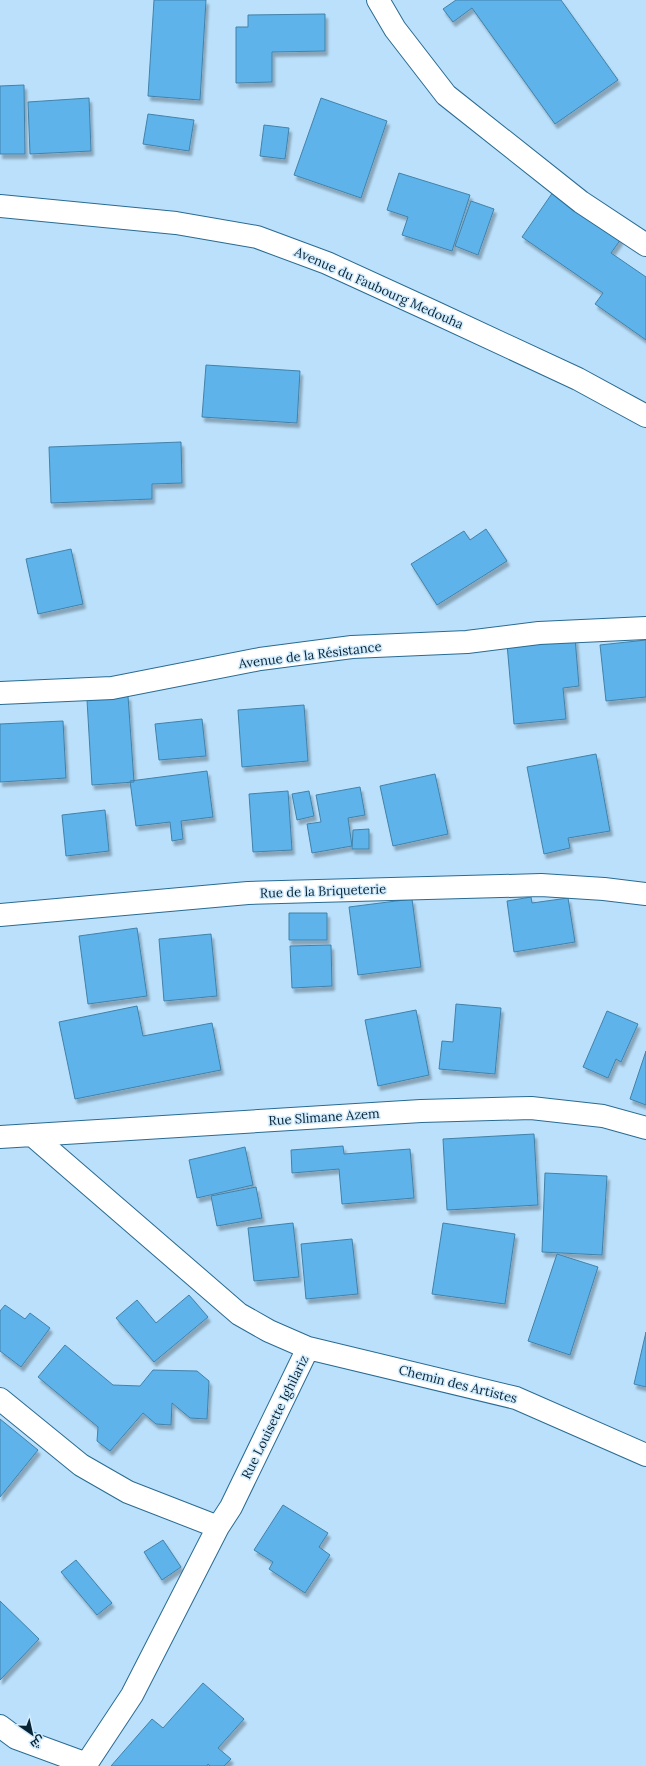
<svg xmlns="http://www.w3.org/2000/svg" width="646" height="1766" font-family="Lora,Cairo,serif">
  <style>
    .building { fill: #5db3ea; stroke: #4282aa; filter: url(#shadow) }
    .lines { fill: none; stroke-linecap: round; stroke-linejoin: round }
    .minor-casing { stroke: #296b92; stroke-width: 24 }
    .minor { stroke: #fff; stroke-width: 22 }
    .labels { text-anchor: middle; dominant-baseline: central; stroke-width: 3; stroke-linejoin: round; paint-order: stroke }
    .street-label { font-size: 13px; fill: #082434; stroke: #d2ecfe }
  </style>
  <defs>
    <filter id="shadow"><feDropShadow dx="2.5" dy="4.5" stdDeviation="1" flood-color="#0004"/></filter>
  </defs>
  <rect width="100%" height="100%" fill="#bae0fb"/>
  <!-- building -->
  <path class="building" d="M154,0h52l-6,100 -52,-4z
    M456,0h105l57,80 -63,44 -83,-116 -19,14 -10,-13z
    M325,14v37l-53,1v30l-36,1v-56h12v-12z
    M24,85l1,69h-25v-68z
    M89,98l2,53 -61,3 -2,-52z
    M321,98l66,23 -26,77 -67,-23z
    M148,114l46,6 -5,31 -46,-7z
    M264,125l25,3 -4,31 -25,-3z
    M399,173l71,22 -18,56 -50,-16 6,-18 -21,-7z
    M553,192l68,47 -10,14 35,24v63l-51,-36 8,-11 -81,-56z
    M471,201l23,8 -16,46 -23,-9z
    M206,365l94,6 -3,52 -95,-6z
    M181,442l1,41 -30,1v15l-101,4 -2,-56z
    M486,529l21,32 -70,44 -26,-41 53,-33 6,9z
    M71,549l12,55 -45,10 -12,-55z
    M575,638l4,48 -16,2 3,31 -52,5 -7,-80z
    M646,640v57l-40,4 -6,-56z
    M128,696l6,86 -42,3 -5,-85z
    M304,705l4,56 -66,6 -4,-57z
    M202,719l4,37 -47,4 -4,-36z
    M63,721l3,57 -66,4v-58z
    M596,754l14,77 -42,7 2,10 -26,6 -17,-87z
    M207,771l6,46 -32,4 2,18 -11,2 -2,-19 -34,4 -6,-45z
    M435,774l13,60 -55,12 -13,-60z
    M360,787l5,28 -17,3 4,28 -40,7 -5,-29 14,-2 -5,-27z
    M288,791l4,59 -39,2 -4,-58z
    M309,791l5,25 -17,4 -5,-26z
    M105,810l4,41 -43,5 -4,-41z
    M369,829v20h-17l1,-19z
    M531,897l1,6 36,-5 7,44 -61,10 -7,-51z
    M412,899l9,68 -63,8 -9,-68z
    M289,913h38v27h-38z
    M137,928l10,68 -59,8 -9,-68z
    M211,934l6,62 -53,5 -5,-62z
    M331,945l1,41 -40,2 -2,-42z
    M456,1004l45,4 -6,66 -56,-5 3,-28 11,1z
    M137,1006l6,30 69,-13 9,47 -146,29 -16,-77z
    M416,1010l13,65 -51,11 -13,-66z
    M607,1011l31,13 -17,38 -5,-3 -8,19 -25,-11z
    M646,1051v54l-16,-6z
    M534,1134l4,71 -91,5 -4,-71z
    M343,1146l1,8 66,-5 4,49 -72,6 -3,-35 -47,4 -1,-23z
    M245,1147l8,38 -56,13 -8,-38z
    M545,1173l62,3 -5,79 -60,-3z
    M256,1187l6,31 -45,8 -6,-30z
    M293,1223l6,54 -45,4 -6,-53z
    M443,1223l72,11 -10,70 -73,-10z
    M352,1239l6,55 -52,5 -5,-55z
    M557,1254l41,13 -28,88 -42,-14z
    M189,1295l19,22 -54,45 -38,-44 21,-18 19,23z
    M5,1305l20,14 5,-6 20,15 -29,39 -21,-16v-40z
    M646,1332v55l-12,-3z
    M65,1345l48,40 27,1 13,-16 44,1 12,10 -2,38 -17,-1 -18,-15 -1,22 -15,-1 -13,-11 -33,38 -13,-10 1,-14 -60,-50z
    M0,1419l38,31 -38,47z
    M283,1505l45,28 -9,14 11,8 -25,38 -36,-24 4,-7 -19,-12z
    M163,1540l18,27 -19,13 -18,-28z
    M76,1560l36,43 -15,12 -36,-43z
    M0,1601l39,38 -39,41z
    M203,1683l41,36 -26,29 13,11 -7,7h-14l-2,-2 -1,2h-96l41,-47 11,9z"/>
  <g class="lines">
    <defs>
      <path id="minor" d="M378,0l17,29 51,66 135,107 65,43
        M0,206l176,17 81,14 70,26 107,49 144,67 68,37
        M0,693l112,-5 148,-29 92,-12 115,-5 72,-9 107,-5
        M0,915l248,-22 293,-8 63,4 42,5
        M0,1137l421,-26 110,-3 72,8 43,12
        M308,1348l208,50 130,57
        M0,1399l81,66 47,27 90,35 13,-20 77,-159 -39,-17 -30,-17 -207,-179
        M0,1726l16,12 71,26
        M85,1766l47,-71 86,-168"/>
    </defs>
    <!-- minor casing -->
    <use href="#minor" class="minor-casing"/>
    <!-- minor -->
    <use href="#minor" class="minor"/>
  </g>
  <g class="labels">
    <!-- street labels -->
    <g class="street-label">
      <text transform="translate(379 288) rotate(24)">Avenue du Faubourg Medouha</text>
      <text transform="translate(310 655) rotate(-7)">Avenue de la Résistance</text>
      <text transform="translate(323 891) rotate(-2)">Rue de la Briqueterie</text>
      <text transform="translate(324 1117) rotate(-4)">Rue Slimane Azem</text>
      <text transform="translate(458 1384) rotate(14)">Chemin des Artistes</text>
      <text transform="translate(275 1417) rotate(-64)">Rue Louisette Ighilariz</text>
    </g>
  </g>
  <!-- north arrow -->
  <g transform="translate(32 1734) rotate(146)" stroke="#d2ecfe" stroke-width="3" paint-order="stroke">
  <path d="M0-3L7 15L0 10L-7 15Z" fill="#082434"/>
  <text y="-6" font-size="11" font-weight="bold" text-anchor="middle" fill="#082434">ش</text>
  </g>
</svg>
